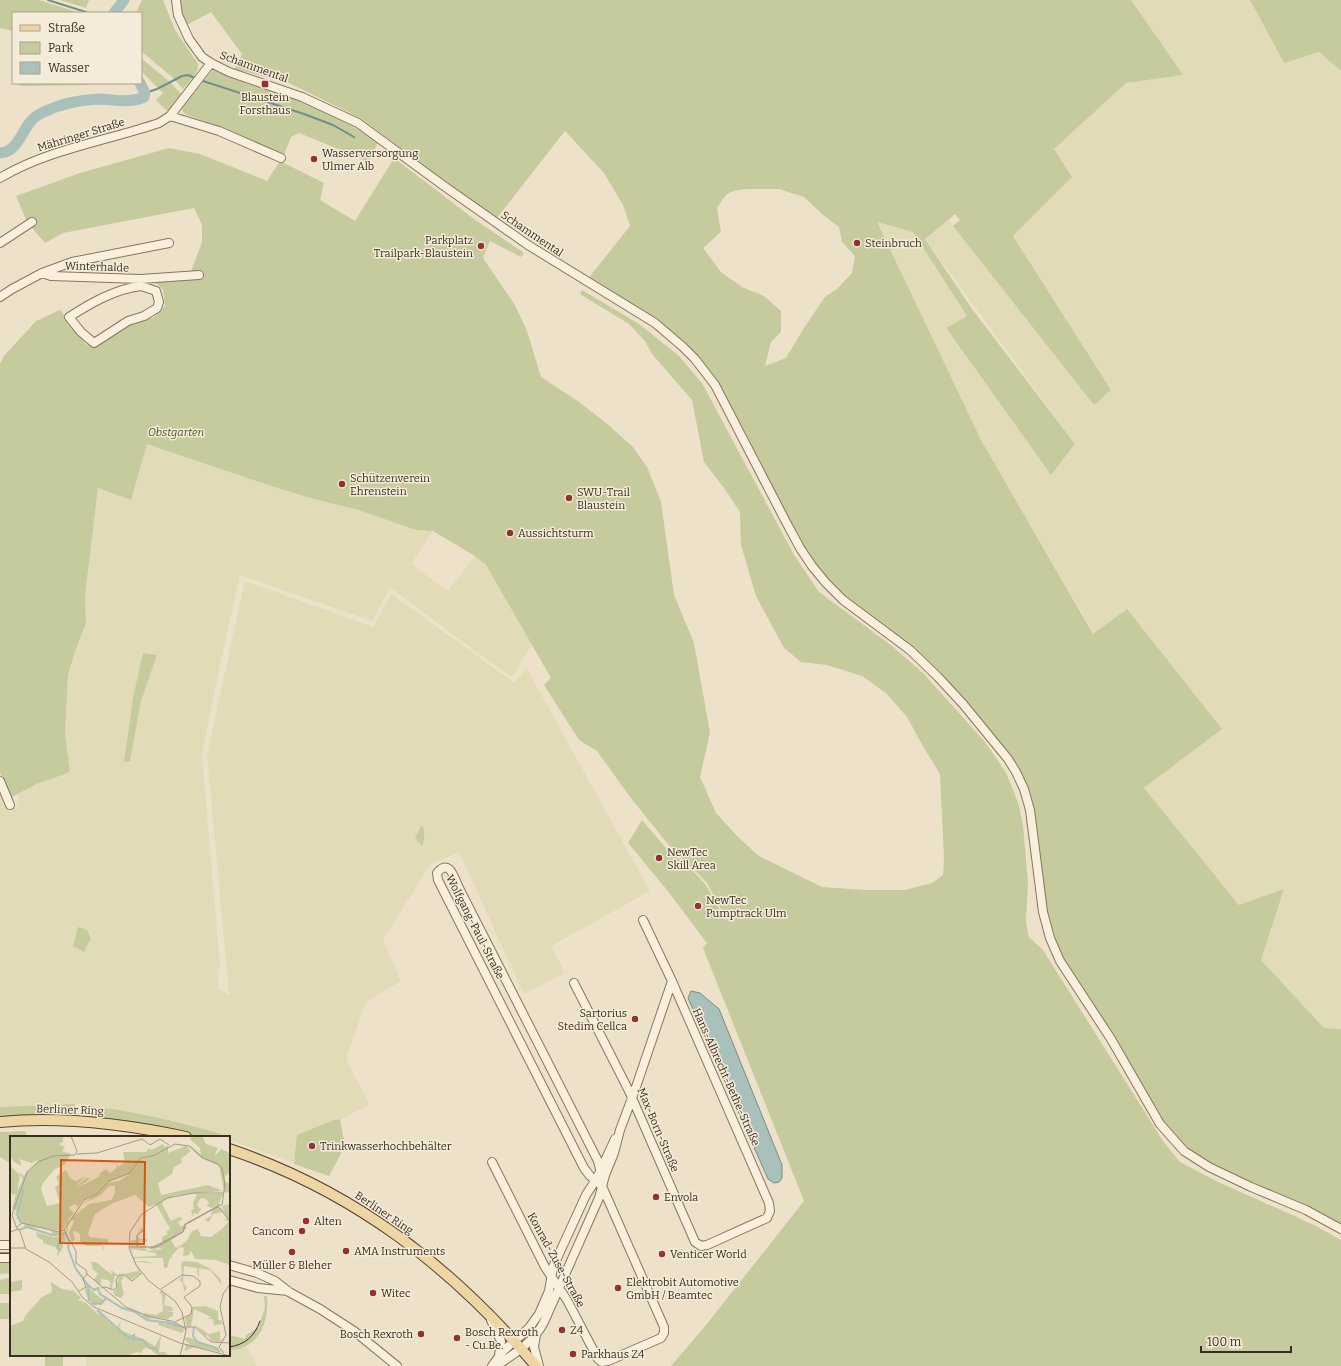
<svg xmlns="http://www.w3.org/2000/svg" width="1341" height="1366" font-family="Bitter,serif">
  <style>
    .farmland { fill: #e2dbb7; fill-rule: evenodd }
    .green { fill: #c5cb9d; fill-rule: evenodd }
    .water { fill: #a9c1ba; stroke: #709088 }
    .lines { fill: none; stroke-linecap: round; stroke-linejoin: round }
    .stream { stroke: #709088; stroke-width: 2 }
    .river { stroke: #a9c1ba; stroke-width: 11 }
    .minor-casing { stroke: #88755e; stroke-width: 10 }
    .major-casing { stroke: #574332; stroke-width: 12 }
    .minor { stroke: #f8efdc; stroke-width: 8 }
    .major { stroke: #edd6a4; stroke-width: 10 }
    .tram { stroke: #3a2d21; stroke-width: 1 }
    .poi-dot { fill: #943132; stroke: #f4ecd8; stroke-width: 1.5 }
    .labels { text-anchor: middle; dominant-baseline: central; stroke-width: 3; stroke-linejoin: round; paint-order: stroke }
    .street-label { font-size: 11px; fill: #3a2d21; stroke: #f4ecd8 }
    .poi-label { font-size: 11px; fill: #3a2d21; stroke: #f4ecd8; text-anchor: start }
    .park-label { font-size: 11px; font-style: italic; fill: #4a5529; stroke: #f4ecd8 }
    .inset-river { fill: none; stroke: #a9c1ba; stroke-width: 2 }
    .inset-road { fill: none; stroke: #a59a86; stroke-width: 1 }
    .view { fill: #d7550e; fill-opacity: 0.15; stroke: #d7550e; stroke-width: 2 }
    .inset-edge { fill: none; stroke: #3a2d21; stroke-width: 2 }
  </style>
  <rect width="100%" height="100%" fill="#ede2c9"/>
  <!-- farmland -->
  <path class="farmland" d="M1131,0h119l34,63 35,-11 22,19v958l-17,-1 -63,-68 23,-71 -45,16 -95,-117 78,-59 -96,-120 -32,25 -113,-194 -105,-218 37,10 54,84 -21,13 105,146 24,-31 -150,-205 23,-20 146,186 17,-15 -98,-154 59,-59 -18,-28 72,-66 56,-8z
    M147,444l112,38 51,16 48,12 58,20 17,1 -22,33 37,27 27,-35 11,9 46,80 -20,32 -52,-37 -70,-53 -18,34 -132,-46 -20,90 -18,89 18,212 -2,10 1,13 10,6 -22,-241 38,-173 128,46 18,-33 124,89 11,-16 124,224 -99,55 14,27 -41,21 -65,-142 -29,13 -47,75 18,41 -35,21 -20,57 24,46 -30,14 -6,1 -36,15 -4,28 -65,-23v-3h-7l-1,-3 -37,-11 -35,-8 -70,-11 -79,3v-335l12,25 2,11 4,-2v-12l22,-11 30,-11 -5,-39 3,-59 8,-25 10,-26 -1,-28 13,-107 33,11zM157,655l-16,46 -11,60 -6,1 9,-64z
    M246,1346l11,20h-171v-11h143v-5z"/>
  <!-- green -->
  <path class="green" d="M0,0h39l41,13h-67v18l-13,-3z
    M60,0h29l-3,8z
    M142,0h21l12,30 23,34c1,9 -10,19 -15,25l-11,-12 -31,-26v-38h-5z
    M180,0h951l52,75 -57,8 -72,66 18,28 -59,59 98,154 -17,15 -141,-179 7,-6 -5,-6 -30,25 47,70 103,135 -24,31 -105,-147 21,-12 -54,-84 -36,-10 104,218 112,194 34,-25 95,120 -78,59 95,117 45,-16 -23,71 63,68 17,1v196l-36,-19 -90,-40 -17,-9 -17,-14 -19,-21 -93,-153 -12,-22 -6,-18 -5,-25 -9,-72 -5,-28 -12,-32 -14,-22 -30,-35 -51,-56 -94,-75 -11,-13 -19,-27 -28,-54 -86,-145 -100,-65 43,-54 -7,-21 -19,-32 -39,-42 -69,88 -134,-100 -73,-36 -54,-14 7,-15 -31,-42 -24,13 -6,-13zM748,189h31l25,8 19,18 16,12 3,15 13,14 -3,17 -15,16 -12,8 -21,31 -18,30 -21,8 6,-24 10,-10v-21l-17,-15 -22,-9 -21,-15 -18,-24 18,-16 -4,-24c10,-16 11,-17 31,-19z
    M1250,0h91v71l-22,-19 -35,11z
    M141,58l30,25 10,11 -13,18 -12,-12 7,-7 -22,-22z
    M213,70l37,15h3c47,15 84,30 125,57l-9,21 -16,-8 -54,-22 -8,4 -7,18 -48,-22 -51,-19 -2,-2 -1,-4z
    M19,83h80l-13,2 -66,1z
    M169,148l31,6 67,27 13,-20 44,22 -4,17 35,21 39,-63 80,61 50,34 -3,4 -31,-16 -7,17 32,47 12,26 14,46 38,25 26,20 28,25 14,20 14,35 13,93 20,48 16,90 -10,44 16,36 22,24 21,19 63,31 43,3h40l27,-7 11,-8 1,-16 -4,-85 -16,-26 -17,-31 -21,-24 -24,-17 -35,-11 -26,-3 -17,-14 -28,-52 -15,-51 -1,-33 -16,-24 -20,-26 -12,-62 -40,-46 -7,-13 -16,-17 -49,-30 2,-4 57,34 40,32 23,27 92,172 25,37 73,54 32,28 61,68 20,29 8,18 6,17 4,19 5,58 -2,37 1,9 2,8 14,13 120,191 17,21 38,20 72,32 26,12 25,14v126h-670l35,-41 98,-124 -101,-253 4,-5 -40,-53 -39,-47 14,-23 23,27 26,22 15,16 20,36 1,-1 -20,-37 -40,-40 -37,-46 -33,-46 -18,-11 -35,-55 7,-7 -65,-113 -11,-9 -42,-25 -17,-1 -58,-20 -48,-12 -51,-16 -112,-38 -16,56 -33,-12 -13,107 1,28 -10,26 -8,25 -3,59 5,39 -33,12 -25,13 -12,-25v-408l4,-8 32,-35 24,-11 21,25 2,1v5l4,4 5,-1 35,-18 15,-7 11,-1 12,-12 -2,-16 -14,-13 41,-3 12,-32v-17l-8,-17 -131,25 -18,10 -18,-21 -11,-26 64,-23z
    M143,653l14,2 -16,46 -11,60 -6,1 9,-64z
    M422,825c3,7 3,14 0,21l-7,-8z
    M78,927l9,3 4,8 -7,14 -11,-6z
    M75,1104l-2,12 -73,1v-10z
    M84,1105c47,6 91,15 137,29v3h-18l-67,-14 -54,-7z
    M340,1119l5,27 -16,30 -35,-12 3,-29 37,-15z
    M23,1131l3,1v5h-15v27l-11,-7v-25z
    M11,1262v11l-11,1v-11z
    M8,1278h3v16h-11v-14z
    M264,1296h3c2,27 -8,53 -38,54v-15l16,4 1,-4 13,-8 6,-20z
    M0,1303h11v16h-11z
    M45,1355h23v1h-5v10h-18z"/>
  <!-- water -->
  <path class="water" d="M691,991l9,2 19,16 63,156v13l-3,4 -5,1 -6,-4 -80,-181z"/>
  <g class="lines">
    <!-- stream -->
    <path class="stream" d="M48,0l41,13
      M200,80l104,34 29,11 21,12
      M145,93l12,-4 25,-13 6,-1 7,3"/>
    <!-- river -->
    <path class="river" d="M114,13l10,-13
      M0,153c17,-1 21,-20 31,-32 3,-4 10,-8 15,-10 15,-7 35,-11 52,-12 15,0 31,5 46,-2l1,-4 -5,-10"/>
    <defs>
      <path id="minor" d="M176,0l2,15 11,24 13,18 9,6 18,9 73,25 56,26 86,63 84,59 127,78 28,24 12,12 20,26 71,137 14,26 12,18 14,17 17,17 67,50 28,27 25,27 45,55 8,13 8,17 6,21 13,102 7,26 10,23 51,78 49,85 24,27 25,16 42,20 55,23 35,19
        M170,116l49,15 62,27
        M0,178c49,-29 106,-37 159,-55l11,-7 41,-53
        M0,243l32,-21
        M42,273l30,-11 97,-19
        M141,286l15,5 3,11 -2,6 -13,8 -16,5 -34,22 -13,-11 -12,-15c22,-14 46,-28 72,-31z
        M0,297l12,-8 30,-16 9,3 90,3 58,-4
        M0,781l10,24
        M574,983l55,108 66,151 6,4 6,-1 60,-27 3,-7 -1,-8 -97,-222 -29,-61
        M492,1162l53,105 22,33 31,59 4,3 6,-1 53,-23 3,-5v-6l-62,-141 -2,-17 -2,-8 -140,-275c-4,-9 -9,-28 -21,-13l1,7 146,288 6,8 12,10
        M0,1245h11
        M0,1258h11
        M229,1265l28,8 18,8 14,11 31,17 34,22 43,35
        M229,1280l29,8 30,3
        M491,1320l10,21 -2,15
        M536,1335l-2,12 5,19
        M492,1366l11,-15 26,-23 10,-14 10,-23 4,-24 33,-72 11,-17 18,-39
        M496,1366c18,-12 38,-24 48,-44l55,-124 6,-23 9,-22 6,-23 15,-40 37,-109"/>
      <path id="major" d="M0,1122c62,-6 125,2 186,15
        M229,1149c125,42 222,117 307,217"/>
    </defs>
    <!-- minor casing -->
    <use href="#minor" class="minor-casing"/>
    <!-- major casing -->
    <use href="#major" class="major-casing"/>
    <!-- minor -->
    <use href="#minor" class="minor"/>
    <!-- major -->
    <use href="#major" class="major"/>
    <!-- tram -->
    <path class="tram" d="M0,1253h11
      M229,1347c16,-2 26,-11 31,-26"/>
  </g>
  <!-- markers -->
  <g class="poi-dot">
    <rect x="261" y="80" width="8" height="8" rx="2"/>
    <circle cx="314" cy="159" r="4"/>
    <circle cx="857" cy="243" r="4"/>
    <circle cx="481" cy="246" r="4"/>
    <circle cx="342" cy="484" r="4"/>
    <circle cx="569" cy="498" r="4"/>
    <circle cx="510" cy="533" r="4"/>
    <circle cx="659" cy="858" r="4"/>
    <circle cx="698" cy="906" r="4"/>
    <circle cx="635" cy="1019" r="4"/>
    <circle cx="312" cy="1146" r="4"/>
    <circle cx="656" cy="1197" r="4"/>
    <circle cx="306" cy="1221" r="4"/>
    <circle cx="302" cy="1231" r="4"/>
    <circle cx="346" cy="1251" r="4"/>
    <circle cx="292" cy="1252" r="4"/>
    <circle cx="662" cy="1254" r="4"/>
    <circle cx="618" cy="1288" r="4"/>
    <circle cx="373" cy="1293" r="4"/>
    <circle cx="562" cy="1330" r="4"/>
    <circle cx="421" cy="1334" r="4"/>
    <circle cx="457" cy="1338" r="4"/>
    <circle cx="573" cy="1354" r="4"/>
  </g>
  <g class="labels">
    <!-- street labels -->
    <g class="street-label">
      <text transform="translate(254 67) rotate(20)">Schammental</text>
      <text transform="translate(81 135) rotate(-17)">Mähringer Straße</text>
      <text transform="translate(532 234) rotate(34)">Schammental</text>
      <text transform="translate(97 267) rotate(2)">Winterhalde</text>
      <text transform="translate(475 927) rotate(63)">Wolfgang-Paul-Straße</text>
      <text transform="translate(726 1077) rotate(66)">Hans-Albrecht-Bethe-Straße</text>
      <text transform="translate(70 1110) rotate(2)">Berliner Ring</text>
      <text transform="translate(658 1130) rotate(67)">Max-Born-Straße</text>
      <text transform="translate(384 1213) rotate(34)">Berliner Ring</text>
      <text transform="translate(556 1260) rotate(61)">Konrad-Zuse-Straße</text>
    </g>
    <!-- poi labels -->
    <g class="poi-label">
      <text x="265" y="97" text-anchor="middle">Blaustein<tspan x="265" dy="13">Forsthaus</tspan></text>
      <text x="322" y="153">Wasserversorgung<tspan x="322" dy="13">Ulmer Alb</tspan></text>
      <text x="473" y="240" text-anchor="end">Parkplatz<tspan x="473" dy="13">Trailpark-Blaustein</tspan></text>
      <text x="865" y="243">Steinbruch</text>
      <text x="350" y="478">Schützenverein<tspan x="350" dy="13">Ehrenstein</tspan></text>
      <text x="577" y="492">SWU-Trail<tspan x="577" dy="13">Blaustein</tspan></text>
      <text x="518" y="533">Aussichtsturm</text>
      <text x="667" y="852">NewTec<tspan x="667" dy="13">Skill Area</tspan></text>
      <text x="706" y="900">NewTec<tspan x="706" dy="13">Pumptrack Ulm</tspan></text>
      <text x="627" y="1013" text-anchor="end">Sartorius<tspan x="627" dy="13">Stedim Cellca</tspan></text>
      <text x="320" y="1146">Trinkwasserhochbehälter</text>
      <text x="664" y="1197">Envola</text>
      <text x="314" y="1221">Alten</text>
      <text x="294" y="1231" text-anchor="end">Cancom</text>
      <text x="354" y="1251">AMA Instruments</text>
      <text x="670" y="1254">Venticer World</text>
      <text x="292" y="1265" text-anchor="middle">Müller &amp; Bleher</text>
      <text x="626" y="1282">Elektrobit Automotive<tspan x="626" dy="13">GmbH / Beamtec</tspan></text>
      <text x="381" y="1293">Witec</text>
      <text x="570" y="1330">Z4</text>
      <text x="465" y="1332">Bosch Rexroth<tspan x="465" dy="13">- Cu.Be.</tspan></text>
      <text x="413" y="1334" text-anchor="end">Bosch Rexroth</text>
      <text x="581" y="1354">Parkhaus Z4</text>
    </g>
    <!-- park labels -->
    <g class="park-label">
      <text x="176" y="432">Obstgarten</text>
    </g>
  </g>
  <!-- overview -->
  <g transform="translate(10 1136)">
    <rect width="220" height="220" fill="#ede2c9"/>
    <path d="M0,0h53v6l-4,2 6,3 -3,4 9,3 -6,10 -11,6 -11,13 -2,6 6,17 13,-3 -5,-16 4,-3 -3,-7 10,-7 4,8 6,3 10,-5 -10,10 12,-9 2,2 -15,10 25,-13 -1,-2 7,-5 4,4 7,-5 -1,-3 4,1 5,-4 -2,-10h23l3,-4 2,2 12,-6 2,3 3,-2v8l18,-7 5,5 -10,8 1,4 -8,4 -2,7 -14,9 3,12 47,-10 15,6 -46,4 -28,12 -14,-12 -24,9 -16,10 -7,20 2,3 18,2v5l-12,1h7l2,8 -3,-7h-16l-6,-5v-7l-5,-3h-2l2,9 -3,2 -3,-9 5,-12 -4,-2 19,-15 22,-4 4,-7v-7h-6l-8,9 -19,9 13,-9 12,-12 12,-2 12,-8 10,-14 15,-5 -15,4 -11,15 -23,9 -11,11 -14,8 -4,6 -3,-3 -4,2 -2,2 5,5 -5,6 -2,14 -4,3 -10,-1 -2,-4 15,1 1,-9 -5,8 -29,-4 3,1v3l-9,-4 -5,2 3,-4 -9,-7 4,-4 -6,1 3,-4 -5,-2 4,-15 -3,1 -3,-5v-24l10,9 -3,16 6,-11 -4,-8 5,4 15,-16 -8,3 -11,-4 1,7 -8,-5 -3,-8zM180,0h12l4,8 12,4 -2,3 -1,5 6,-7 9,4v19l-5,4v6l5,1v10l-6,-1 -5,-26 -18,-8 -11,-11 -15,-3 16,2 10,9 -1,-7 -9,-8zM187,58h26l-5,11 6,7 -2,-6 8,-2v61l-14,-5 -21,-1 -4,-8 -2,4 -6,1 1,-8 -4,-1 -9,9 2,2h-3l-3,10h-3l-1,-10h-28v3h11l7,3 -18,-3 6,12 -10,7 -6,-5 -10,1 -4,14 -2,-2 2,-5 -3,-3 -8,-1 2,3 -3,3 -5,-5 4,-7 -5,-3 -2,-8h5l16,13 -1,-5 7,5 20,-4 -8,-24 1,-7h5l3,-10 -1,4 2,-5 2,3v-3l-2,-1 2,1 1,1 -1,2 -4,2 1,5h8v3l-7,-1 -1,5 8,-1 -2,3 2,3 15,-2 -3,-2 -5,3 -7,-2 15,-5v-6l6,-3 -2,-2 4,-3 2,3 -16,-28 8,-4 -2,4 9,17 8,-4 4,2 -5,3 2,4 5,-1 2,3 -16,12 5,8 10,-6 6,-11 6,-2 3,7 10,1 11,-8 7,-8 -5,-1 3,-2 -4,-6 -10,2 -4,8 -5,-2 7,-4 1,-6 5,-4 -5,2 -5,-2 2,-3 -4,-5 -5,1 -3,6 3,4 2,-1 -4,6 -4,-1 -1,4 -2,-7 3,-1 -1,-5zM122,113l24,4v3l-23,1zM26,96l17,5 12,-1v6h-3l1,4 -6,12 1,-10 -15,-5v-3l-6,-3zM171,123l1,5 1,-3 14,1 13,7 10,9 2,7 -12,-15 -11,-2v7l-1,2 -1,-9 -13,-2 -1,16 4,6 -3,4 -1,-9 -4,-3 3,-3zM114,139l-3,7 3,12 -3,4 -6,-2 -2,-5 3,-1 3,-14zM12,144v10l-12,2v-10zM41,146l11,7 12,2 7,7 -3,2 8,3 13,12v-4l3,1v4l15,13 4,-9 -2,10 32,12 -7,-2 11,6 6,-11 -2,17h6l4,4h-10l-12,-9 -5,3 1,3 -6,-1 -11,4h-116v-30l13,-5 2,-5 17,-19 10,-5zM76,150l17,14 -3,4 -6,2 -6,-7 -3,-8zM151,155l5,4 -2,10 8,2 1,4 -7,1h7v4l-6,3 -17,-2v3l-8,-3 2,-4 12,2 7,-4 -1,-17 -3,-1zM195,170l13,5v9h3l1,4 -8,1 -1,-6h-5l3,-2 -17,-8 -3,17 -4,1 -2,-9 6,-5 1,-6zM156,184l12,5 6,5 -2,3 -24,-8 1,-3 7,2zM185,189l14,9 11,-3v9l4,-1 -4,3 -9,-1 -4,-7 -1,3zM177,201l29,10 5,5 -27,-5 -9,4 1,-7 5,1 -7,-6z" fill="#c5cb9d" fill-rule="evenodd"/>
    <path class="inset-river" d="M11,87l-4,-9 7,-25M9,94l8,-3 25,8 14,-1 3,9 -1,5 8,21 12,16 6,5 4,-2 2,6 22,14 13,4 12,8 23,3 17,6M51,114l-4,-2 4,-11M78,149l1,16M81,167l10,1 6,-7M87,174l32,28 5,-3 -1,4 10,1 6,8h6l2,4M184,191l-1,9 4,6 19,6 4,4"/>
    <path class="inset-road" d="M67,18l20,-1 45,-14 8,6 10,-6 9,6M7,91l5,-4 37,9 5,-2M131,92l2,3 -6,4v11l9,1M7,93l-5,-14 15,-43 11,-10 15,-6 22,-1 2,-4 -6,-15M54,94l20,-30 12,-6 13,-13 21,-8 11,-15 14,-3 20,-11 14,2 14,12 13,5 6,5 3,16 -3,21h-4M54,94l12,21v12l10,7 1,4M0,96l9,-3 7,20 23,13 23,20 11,16 11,9 86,36 50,13M119,111h28l26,-15 2,-7 34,-19M0,112h15M141,112l32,-16 2,-8 33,-18 12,15M77,138l39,33 24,10 22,4 11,6h12l16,15 19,1M91,152l4,-1 9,3 3,-3 -1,-7 3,-5h5l8,6 10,-8M151,153l21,-14 11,1 7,5v5l-16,11 8,10 -1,7 -16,8M69,155l7,-4 -3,-8 4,-5M214,217l-5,-6 7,-12 -6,-28 3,-13 7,-10M170,220l6,-25 -4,-19 -7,-11 -26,-20 -13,-16 -7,-17 1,-16 12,-18 25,-16 27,-5h29"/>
    <path class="view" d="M51,24l84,2 -1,82 -84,-1z"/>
    <rect width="220" height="220" class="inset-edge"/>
  </g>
  <!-- legend -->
  <rect x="12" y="12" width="130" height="72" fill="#f4ecd8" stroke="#aaa08f"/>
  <rect x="20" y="25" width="20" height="6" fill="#edd6a4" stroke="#aaa08f"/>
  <text x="48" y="32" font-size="12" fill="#3a2d21">Straße</text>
  <rect x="20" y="42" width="20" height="12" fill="#c5cb9d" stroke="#aaa08f"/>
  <text x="48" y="52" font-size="12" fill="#3a2d21">Park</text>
  <rect x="20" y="62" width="20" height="12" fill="#a9c1ba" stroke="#aaa08f"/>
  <text x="48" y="72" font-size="12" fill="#3a2d21">Wasser</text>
  <!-- scale -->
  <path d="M1201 1346v6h90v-6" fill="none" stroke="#3a2d21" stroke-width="2"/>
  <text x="1207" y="1346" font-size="12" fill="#3a2d21" stroke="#f4ecd8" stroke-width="3" paint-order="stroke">100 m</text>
</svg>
